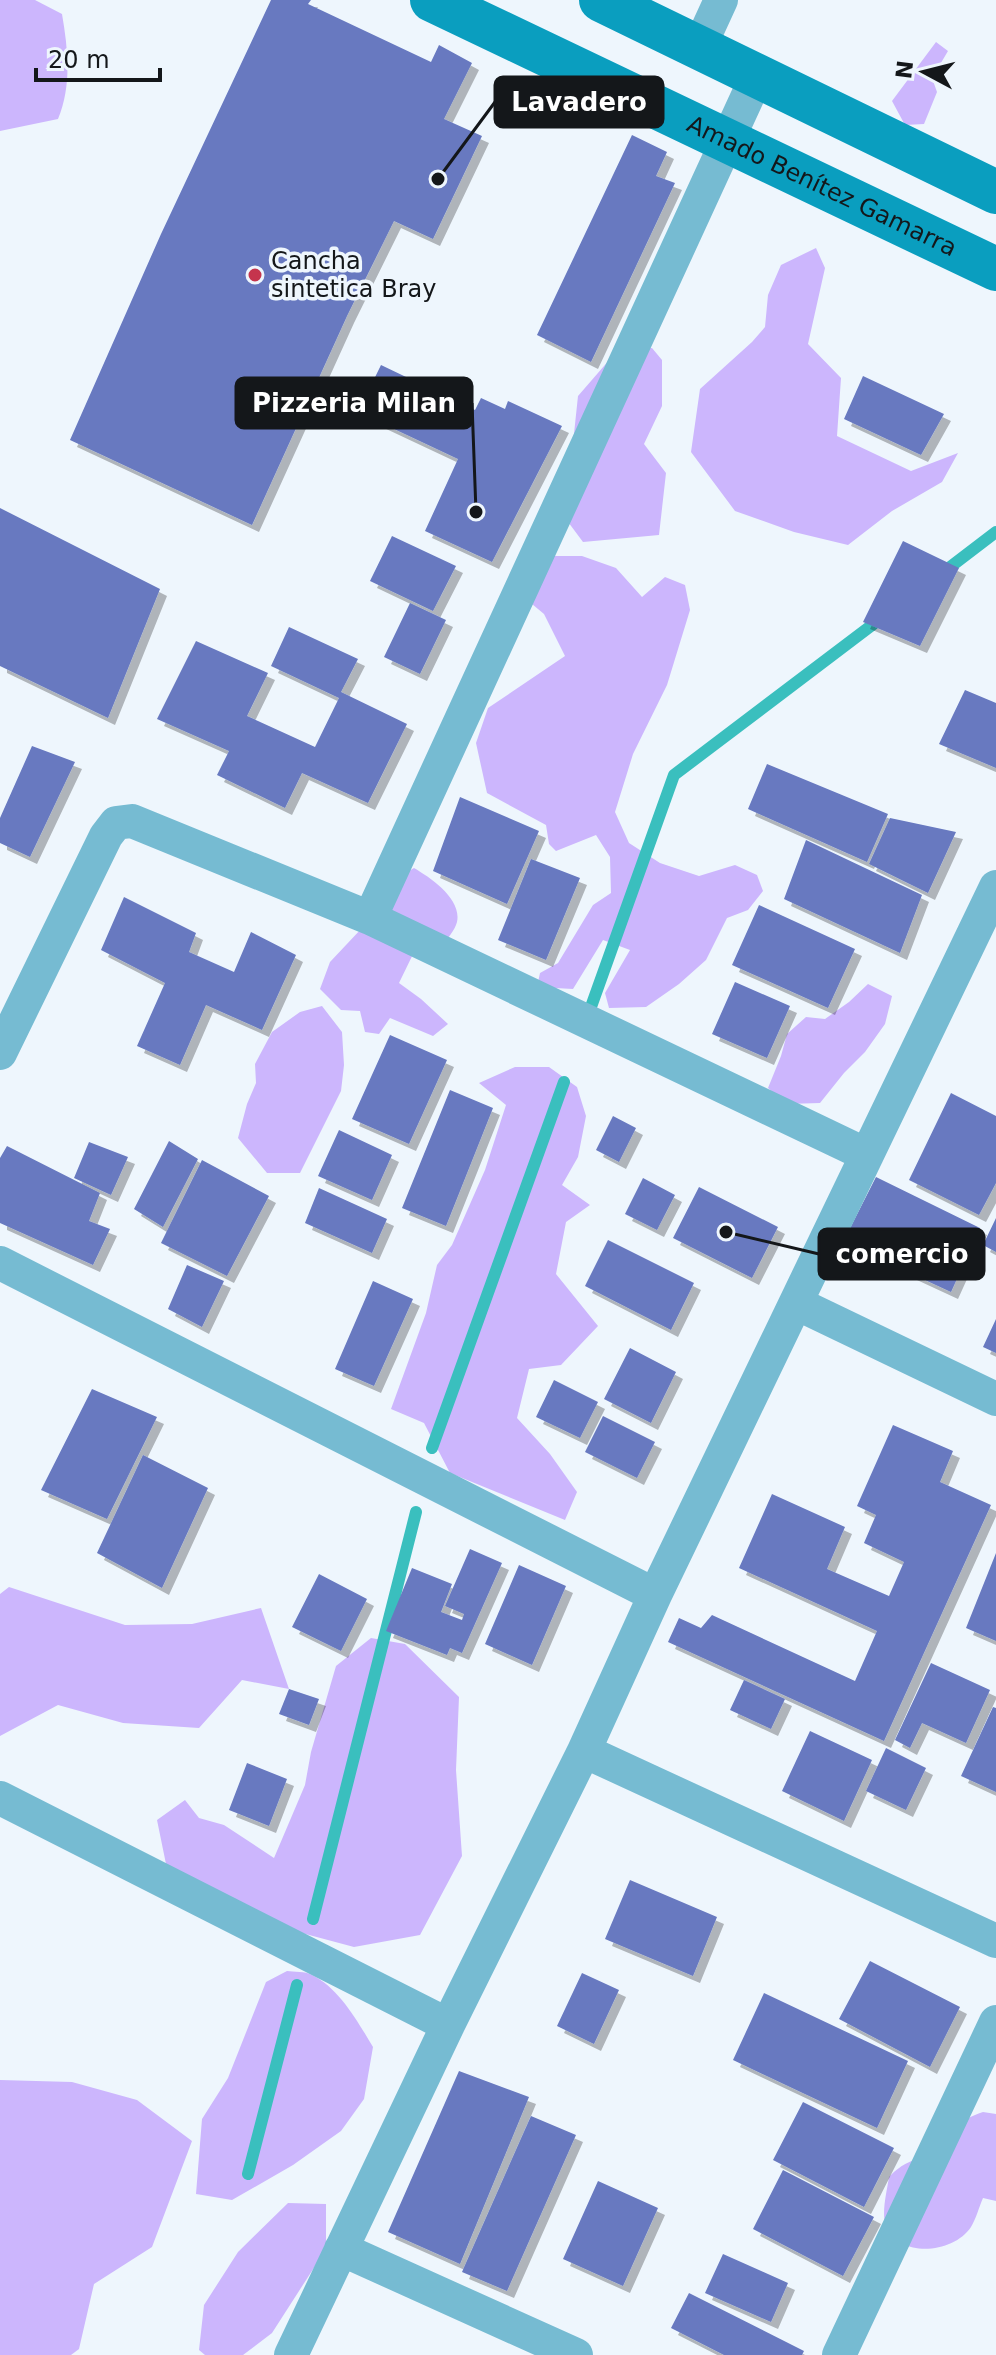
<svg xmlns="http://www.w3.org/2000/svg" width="996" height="2355" font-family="'DejaVu Sans',sans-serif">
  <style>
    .green { fill: #ccb6fd }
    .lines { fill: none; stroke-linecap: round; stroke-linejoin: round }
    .stream { stroke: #3abfbe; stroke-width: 12 }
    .building { fill: #6779c0; filter: url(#shadow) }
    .street { stroke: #76bbd2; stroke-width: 34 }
    .secondary { stroke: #0a9ebf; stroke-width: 44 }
    .poi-dot { fill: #c5344d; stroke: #eef6fd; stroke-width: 3 }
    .labels { text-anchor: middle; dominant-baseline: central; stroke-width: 7; stroke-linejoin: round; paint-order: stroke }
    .street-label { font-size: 24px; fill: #14171a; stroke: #eef6fd }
    .poi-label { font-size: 24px; fill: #14171a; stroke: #eef6fd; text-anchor: start }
    .leader { fill: none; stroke: #14171a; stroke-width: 3 }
    .callout-dot { fill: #14171a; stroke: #eef6fd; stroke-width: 3 }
    .callout { fill: #14171a; stroke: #14171a; stroke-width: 3 }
    .callout-label { font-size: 26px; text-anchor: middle; font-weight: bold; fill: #fff }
  </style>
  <defs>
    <filter id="shadow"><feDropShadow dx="7" dy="7" stdDeviation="0" flood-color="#0004"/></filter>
  </defs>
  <rect width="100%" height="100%" fill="#eef6fd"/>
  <!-- green -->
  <path class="green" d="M0,0h35l27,14c6,35 10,71 -4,105l-58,12z
    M936,42l12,9 -16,27 5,14 -13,32 -19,1 -13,-24z
    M816,248l9,20 -17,76 33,34 -4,58 74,35 47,-18 -16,29 -50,29 -44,34 -54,-13 -59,-21 -44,-59 9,-63 52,-47 13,-15 3,-32 13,-30z
    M652,348l10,12v46l-18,38 22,29 -7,62 -76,7 -32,-43 20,-37 7,-66 39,-45z
    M522,556h60l34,12 26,29 23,-20 20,8 5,25 -23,75 -34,69 -18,58 14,31 31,20 39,13 36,-11 22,10 6,16 -15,19 -21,8 -21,42 -27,24 -33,23 -37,1 -4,-15 25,-43 -27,-10 -30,49 -36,-2 3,-14 18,-10 35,-58 18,-12 -1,-36 -14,-22 -40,16 -7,-7 -3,-19 -59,-32 -11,-50 12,-35 77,-52 -21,-42 -36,-30z
    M414,868c17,10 48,31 43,54 -2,8 -10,17 -14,23l-27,3 -17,35 22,16 27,25 -15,12 -43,-18 -11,16 -14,-2 -5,-21 -19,-1 -21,-21 10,-27 32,-34 17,-39z
    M868,984l24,12 -7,28 -20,28 -21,21 -24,30 -33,1 -19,-16 13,-32 6,-22 19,-17 19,2 24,-17z
    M322,1006l20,26 2,33 -3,26 -41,82h-33l-29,-35 9,-34 9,-21 -1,-19 17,-32 28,-20z
    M515,1067h34l28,20 9,29 -8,41 -16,28 28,20 -24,17 -10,52 42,52 -37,39 -32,4 -12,49 33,36 27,38 -12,28 -115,-47 -26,-50 -33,-14 35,-96 11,-48 15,-20 33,-75 21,-65 -27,-22z
    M9,1587l116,38 67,-1 69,-16 28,81 -47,-9 -43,48 -76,-5 -65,-18 -58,31v-142z
    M371,1638l34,6 54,53 -3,73 6,86 -42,79 -66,12 -56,-15 -132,-68 -9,-44 28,-20 14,18 25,7 50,33 31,-73 6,-33 25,-86z
    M287,1971c7,1 18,0 25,4 27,13 46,47 61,72l-9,52 -23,32 -48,34 -61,35 -36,-6 6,-75 26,-41 38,-96z
    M0,2080l72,2 65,18 55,41 -40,106 -58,37 -15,65 -8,6h-71z
    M983,2112l13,2v87l-13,-3c-4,9 -7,21 -12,29 -17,26 -70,32 -85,0 -5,-14 1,-36 3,-50 15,-16 23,-14 37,-24 20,-15 33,-34 57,-41z
    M288,2203l38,1v45l-54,84 -29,22h-38l-6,-5 5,-45 34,-53z"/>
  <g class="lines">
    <!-- stream -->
    <path class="stream" d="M941,574l55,-42
      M587,1018l87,-243 210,-159
      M432,1448l132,-366
      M313,1919l103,-407
      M248,2174l49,-189"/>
  </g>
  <!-- building -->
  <path class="building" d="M271,0h40l-3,4 123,58 8,-17 33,18 -28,56 38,17 -49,103 -39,-18 -47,95 -95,209 -182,-85 91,-206z
    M632,135l35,17 -11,24 19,7 -84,179 -54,-27z
    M381,365l94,45 6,-12 24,11 3,-8 54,25 -70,136 -67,-31 33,-72 -100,-47z
    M863,376l81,38 -23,41 -77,-36z
    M0,508l160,81 -52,129 -108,-52z
    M392,536l64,30 -23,45 -63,-30z
    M903,541l56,27 -39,78 -57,-24z
    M410,603l36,17 -26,54 -36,-17z
    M289,627l69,32 -17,33 66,32 -39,79 -66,-30 -17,35 -68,-33 12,-24 -72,-32 39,-78 72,32 -21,43 68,31 24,-49 -68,-32z
    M965,690l31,13v65l-57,-24z
    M32,746l43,16 -45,95 -30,-14v-25z
    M767,764l121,50 -21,48 -119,-53z
    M460,797l79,34 -32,73 -74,-33z
    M890,818l66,14 -28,61 -59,-29z
    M806,840l116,55 -22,58 -116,-54z
    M531,859l49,19 -34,82 -48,-20z
    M124,897l72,36 -7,19 45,20 17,-40 45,23 -34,75 -56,-25 -26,60 -43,-19 28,-63 -64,-33z
    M759,905l96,44 -27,59 -96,-43z
    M735,982l55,24 -23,52 -55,-24z
    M390,1035l57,25 -38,84 -57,-25z
    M450,1090l43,18 -47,118 -44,-18z
    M951,1093l45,23v67l-17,32 -70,-35z
    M613,1116l23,12 -17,34 -23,-12z
    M339,1130l53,25 -20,45 -54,-24z
    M169,1141l29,18 -35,68 -29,-18z
    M89,1142l39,15 -17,38 -37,-17z
    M7,1146l93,47 -11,28 21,8 -17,36 -93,-42v-65z
    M202,1160l67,36 -42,80 -66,-33z
    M876,1177l104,51 -29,64 -108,-50z
    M643,1178l32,17 -18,35 -32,-16z
    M699,1187l79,40 -26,51 -79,-40z
    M319,1188l68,31 -15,34 -67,-30z
    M996,1218v34l-13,-7z
    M608,1240l86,43 -23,47 -86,-44z
    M187,1265l37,16 -22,46 -34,-18z
    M373,1281l40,18 -39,87 -39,-17z
    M996,1319v34l-13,-6z
    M630,1348l46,24 -25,51 -47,-24z
    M554,1380l44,22 -18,36 -44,-21z
    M92,1389l65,28 -50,102 -66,-29z
    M603,1416l52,26 -18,36 -52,-26z
    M893,1425l60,26 -13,31 51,23 -107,236 -216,-99 11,-24 22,10 11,-13 143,66 22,-50 -138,-63 33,-74 73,33 -18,42 62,27 15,-34 -40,-19 12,-28 -19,-9z
    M143,1455l65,33 -46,100 -65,-35z
    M470,1549l32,14 -40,90 -12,-5 -3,7 -61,-24 26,-63 40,16 -11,28 21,8 2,-6 -19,-8z
    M996,1553v88l-30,-13z
    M519,1565l47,21 -34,79 -47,-21z
    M319,1574l48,25 -26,52 -49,-24z
    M931,1663l59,27 -24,53 -44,-20 -12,25 -15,-8z
    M744,1680l41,19 -14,30 -41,-19z
    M289,1689l30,10 -10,26 -30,-11z
    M993,1707l3,1v84l-35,-16z
    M810,1731l62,29 -28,61 -62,-30z
    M886,1748l40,20 -20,42 -40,-19z
    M247,1763l40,16 -18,47 -40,-16z
    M630,1880l87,37 -24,59 -88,-37z
    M870,1961l90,46 -30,60 -91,-48z
    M582,1973l37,17 -25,54 -37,-18z
    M764,1993l144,68 -31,67 -144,-68z
    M459,2071l70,26 -69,167 -72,-32z
    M803,2102l91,46 -30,59 -91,-47z
    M531,2116l45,19 -69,156 -45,-19z
    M783,2170l91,47 -31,59 -90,-47z
    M598,2181l60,27 -35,78 -60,-27z
    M723,2254l65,29 -17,39 -66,-29z
    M689,2293l115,58 -2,4h-78l-53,-27z"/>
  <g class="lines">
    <!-- street -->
    <path class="street" d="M699,48l22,-48
      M370,918l387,-842
      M0,1053l106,-217 10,-13 16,-2 238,97 497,237
      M0,1263l655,332
      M796,1303l200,96
      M584,1751l412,190
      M0,1798l448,227
      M341,2249l235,106
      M291,2355l157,-330 136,-274 71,-156 341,-708
      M839,2355l157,-333"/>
    <!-- secondary -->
    <g class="secondary">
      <path id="s1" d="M432,0l564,269"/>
      <path d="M601,0l395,192"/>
    </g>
  </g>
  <!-- markers -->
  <circle class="poi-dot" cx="255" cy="275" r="8"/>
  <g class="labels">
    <!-- street labels -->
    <g class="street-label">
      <text stroke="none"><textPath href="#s1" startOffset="432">Amado Benítez Gamarra</textPath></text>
    </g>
    <!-- poi labels -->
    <g class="poi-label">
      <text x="271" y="261">Cancha<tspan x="271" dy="28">sintetica Bray</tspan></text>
    </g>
  </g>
  <!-- callouts -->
  <path class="leader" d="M438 179L495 102M476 512L472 403M726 1232L819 1254"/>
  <g class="callout-dot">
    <circle cx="438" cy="179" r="8"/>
    <circle cx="476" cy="512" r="8"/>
    <circle cx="726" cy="1232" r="8"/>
  </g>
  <g class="callout">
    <rect x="495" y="77" width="168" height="50" rx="8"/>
    <rect x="236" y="378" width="236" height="50" rx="8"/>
    <rect x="819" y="1229" width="165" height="50" rx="8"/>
  </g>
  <g class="callout-label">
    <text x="579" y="111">Lavadero</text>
    <text x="354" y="412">Pizzeria Milan</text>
    <text x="902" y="1263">comercio</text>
  </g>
  <!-- north arrow -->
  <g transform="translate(924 72) rotate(277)" stroke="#eef6fd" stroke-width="6" paint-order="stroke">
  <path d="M0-6L14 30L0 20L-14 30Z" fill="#14171a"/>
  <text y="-12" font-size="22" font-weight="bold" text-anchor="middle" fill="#14171a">N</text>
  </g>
  <!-- scale -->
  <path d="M36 68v12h124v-12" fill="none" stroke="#14171a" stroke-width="4"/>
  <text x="48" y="68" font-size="24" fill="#14171a" stroke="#eef6fd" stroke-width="6" paint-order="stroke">20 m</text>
</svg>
